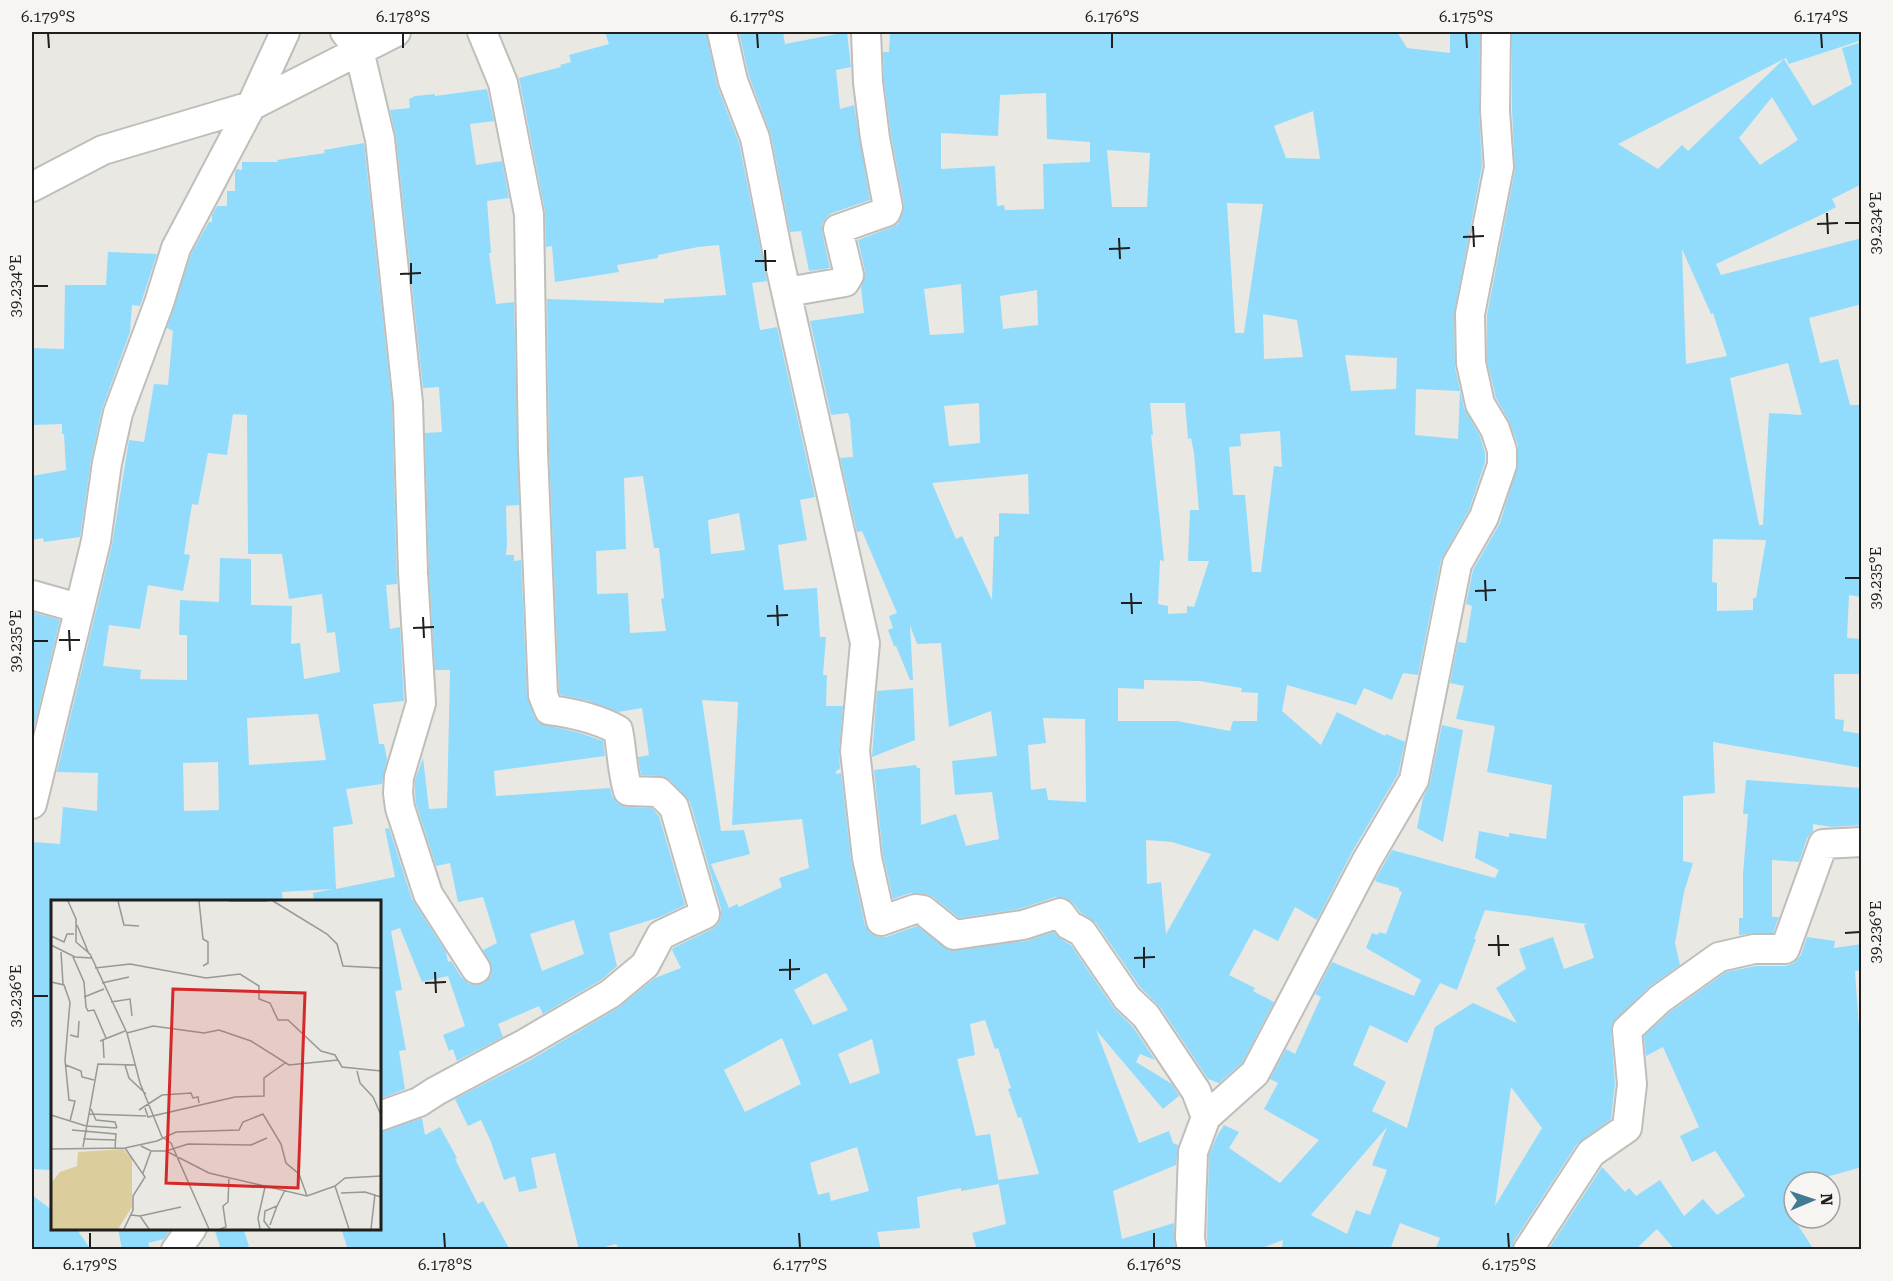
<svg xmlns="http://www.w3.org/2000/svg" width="1893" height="1281" font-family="'Roboto Serif',serif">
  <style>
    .building { fill: #91dcfc; fill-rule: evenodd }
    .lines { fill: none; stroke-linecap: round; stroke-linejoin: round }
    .minor-casing { stroke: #bfbeba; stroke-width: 32 }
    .minor { stroke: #fff; stroke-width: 28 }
    .ticks { fill: none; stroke: #1f1f1d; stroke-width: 2 }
    .inset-road { fill: none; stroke: #989894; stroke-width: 1.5 }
    .view { fill: #d62828; fill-opacity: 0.15; stroke: #d62828; stroke-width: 3 }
    .inset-edge { fill: none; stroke: #1f1f1d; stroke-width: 3 }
    .neatline { fill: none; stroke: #1f1f1d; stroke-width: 2 }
    .ticks-label { font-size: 15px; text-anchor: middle; fill: #1f1f1d }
  </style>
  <rect width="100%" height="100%" fill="#e9e8e3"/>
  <!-- building -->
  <path class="building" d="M605,32h101l11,53 22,58 28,138 -15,2 8,47 17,-3 38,170 -15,3 7,40 -29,5 6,45 33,-2 3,49h6l-3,38h4l-1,31h17l-4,44 1,19 -4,2v3l5,-1 10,87 14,65 5,8 8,4h8l31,-11 33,25 76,-10 28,-9 7,7 10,6 42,62 20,20 22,33 -15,-6 -4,8 36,22 7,12 -16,13 -67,-79 43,113 30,-12 4,12 5,2 -2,20 -63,26 9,48 52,-16 1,27h-198l-5,-17 34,-9 -8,-44 41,-6 -18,-57 -3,1 -10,-29 3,-1 -13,-40 -3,1 -10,-29 -15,4 5,31 -18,4 19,77 14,-2 9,50 -38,7v-3l-44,9 3,31 -43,4 4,18h-261l-4,-6 -23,6h-14l-24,-97 -24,5 6,30 -18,4 -4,-16 -11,4 -13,-38 -10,-22 -13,6 -13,-27 77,-40 86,-51 37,-30 26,-10 -9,-18 1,-2 39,-19 6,-5 3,-7v-8l-31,-107 -20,-22 -10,-4 -19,-1 -3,-18 11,-2 -7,-47 -24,4 -29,-11 -28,-6 -2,-3 -10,-241 -2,-152 117,4v-4l62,-4 -7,-50 -21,2 -40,8v3l-41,7 2,7 -64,10 -3,-36 -6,1 -1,-36 -26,-133 42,-11 -1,-2 11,-3 -2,-7 40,-11zM643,476l11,72h5l5,50 -3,1 5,32 -36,2 -2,-40 -31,1 -1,-43 30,-2 -2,-71zM739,513l6,37 -34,4 -3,-34zM702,700l36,2 -6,123 70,-6 7,49 -30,10 3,9 -43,20 -2,-3 -8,4 -18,-44 39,-10 -6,-24 -23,1zM825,973l2,1 21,36 -35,15 -19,-35zM782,1038l19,46 -56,28 -21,-42zM872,1039l8,34 -30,11 -12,-30zM857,1147l12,44 -38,10 -2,-9 -11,3 -8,-32z
    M739,32h44l2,12 62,-12 4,35 -15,3 4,39 14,-4 16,95 -38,13 -6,5 -4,6v8l8,36 -21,3 -8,-40 -11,1 -19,-97 -22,-59z
    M890,32h300l53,1 4,-1h150l10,16 43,5v-21h30l-1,79 3,55 -28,148 1,53 9,41 16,28 5,17v9l-16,48 -28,50 -23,115 -15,-2 -11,27 -28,-12 -8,17 -69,-20 -5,26 39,34 16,-33 48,24 1,-2 19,8 -7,32 -46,78 -35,68 -22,-13 -17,34 -24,-12 -25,46 26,13 -2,3 21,11 -32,61 -23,20 -11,-4 -48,-72 -20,-20 -44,-64 -16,-11 -7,-9 -7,-5 -11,-1 -36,12 -60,9 -26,-21 -7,-3 -16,-1 -17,6 -10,-44 -9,-85 42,-5 1,3h3l1,57 35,-11 10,32 33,-7 -7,-47 -37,3 -3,-34 45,-5 -6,-45 -42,16 -8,-84 -24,1 -7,-19 3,55h-3l-14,-34h-2l-6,-16 5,-2 -4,-12 8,-3 -35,-82 -5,1 -17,-74 13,-1 -3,-38 -2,-6 -17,2 -21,-94 54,-8 -3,-25 4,-17 -7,-31 34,-13 6,-3 5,-11 1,-9 -13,-69 -7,-54 -1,-29h6zM1046,93l1,46 43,3v20l-47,2 1,45 -39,1 -1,-5 -7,1 -2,-40 -54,3v-36l57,3 2,-41zM1313,111l7,48 -34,-1 -12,-32zM1107,150l43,3 -3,54h-35zM1227,203l36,1 -19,129h-9zM961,284l3,49 -34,2 -6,-46zM1037,290l1,35 -35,4 -3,-33zM1263,314l34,6 6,37 -39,2zM1345,355l52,3 -1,31 -45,2zM1416,389l44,2 -2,48 -43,-4zM979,403l1,40 -31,3 -5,-40zM1150,403h35l3,36 3,-1 3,15 5,57h-9l-2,51h21l-15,46 -7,-1v7l-19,1v-8l-10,-2 2,-44 4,1 -13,-126h2zM1280,431l2,36 -8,-1 -13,106h-9l-7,-77h-12l-4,-48 12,-1 -1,-12zM1028,474l1,40 -30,-1v23l-5,1 -2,63 -30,-64 -6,3 -24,-56zM1144,680l55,1 43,7 -1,4 17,1 -1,28h-24l-3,10 -53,-10h-59v-33l26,1zM1043,718l42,1 1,83 -38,-2 -2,-12 -15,2 -3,-45 18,-2zM1146,840l26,2 39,12 -45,80 -5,-52 -14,2z
    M1512,32h350v8l-73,24 -3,-6 -168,86 40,25 24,-24 6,6 96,-92 29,47 39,-22 -10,-36 20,-6v142l-30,15 4,8 -15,8 -105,49 5,11 141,-37v66l-53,14 11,45 18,-4 12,46h10v31h2v161l-13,-2 -2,43 14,1 -1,35h-26l1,45 9,1 -1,11 19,3v34l-149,-26 2,51 -32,3v65l10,2 -9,29 -9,51 5,22 -31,22 -37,37 -1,8 4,52 -4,35 -34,25 -63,97 -2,9h-77l5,-12 -40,-15 -10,27h-108l1,-10 -26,10h-49l-1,-13 2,-82 8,-19 7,-11 15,7 -10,16 51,35 39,-43 -55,-31 14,-26 -8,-4 16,-30 9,5 26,-57 -6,-3 17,-32 82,34 7,-16 -55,-32 6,-15 6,2 1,-3 7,2 16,-42 -3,-1v-3l-22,-6 -2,-2 17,-30 103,28 4,-8 -24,-12 4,-27 30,6v-4l37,6 6,-54 -65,-13 8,-46 -39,-7 8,-33 -14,-3 8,-41 8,1 6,-37 -6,-2 7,-34 27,-47 18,-58v-20l-9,-24 -13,-23 -9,-37v-46l28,-145 -3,-59zM1772,97l26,43 -38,25 -21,-27zM1682,249l29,65 2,-1 14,43 -41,8zM1788,363l14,52 -33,-2 -6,112h-4l-29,-147zM1713,539l53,1 -10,58h-3v12l-36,1v-28l-5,-1zM1485,910l102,14 -3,1 10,33 -30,11 -11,-32 -34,12 7,20 -30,19 21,35 -44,-20 -38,24 -28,101 -35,-17 14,-29 -33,-17 17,-40 37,18 33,-60 17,7 19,-51h-2zM1511,1087l31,41 -47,78zM1387,1127l-15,38 15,5 -17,45 -14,-5 -9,24 -36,-19z
    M487,89l7,32 -24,3 6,41 26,-4 7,37 -22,3 4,52h-2l7,51 18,-2 5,203 -13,1 1,38 -1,11h8v6l7,-1 6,136 7,20 5,7 41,10 23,8 2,15 -111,15 2,25 114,-8 2,8 6,8 9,3 25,1 7,8 26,89 -25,12 -51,16 8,33 -16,14 -58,34 -4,-8 -41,18 5,13 -46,24 -4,-12 -4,2 -6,-16 22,-9 -17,-50 -26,6 -22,-54 -9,3 11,59 -7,1 11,59 -7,1 6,38 -25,10v-197h-66l-1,-9 20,-4 -51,3 1,10h-231l-1,216 1,1v51l-20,-1v-327l28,2 3,-37 34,4 1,-38 -41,-1 55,-227 17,-105 15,2 10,-58 14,1 5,-54 -6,-3 24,-74 18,-32h3v-7l5,-9h10v-15h8v-19l1,-3 6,1v-8h36l-1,-2 48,-7 -1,-3 40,-7 28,261 5,180 -11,1 4,44 10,-2 4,74 -31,3 6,40h5l3,15 -5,25 -36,5 7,35 -20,3 3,62 59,-12 -10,-48 4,-1 23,71 34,53 2,10 3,-1 11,17 7,6 7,1 8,-2 7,-7 1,-8 -9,-18 14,-7 -14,-46 -25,5 -8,-39 -14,3 -20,-62 -1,-12v-12l8,-22 6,51 18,-1 3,-138h-15l-6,-98 -4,-139 17,-1 -3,-45 -16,1 -27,-251 -6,-27 20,-2 -1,-9 6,-3 20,-2v2zM233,414l14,1 1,139h34l7,45 33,-5 5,39 8,-1 5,40 -36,7 -4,-36 -9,1 1,-38 -41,-1v-46l-31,-1 -1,44 -39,-2 -1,35h8v45l-47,-1 1,-9 -38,-4 6,-41 31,4 8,-44 35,6 7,-36 -6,-1 8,-50 6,1 10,-52 19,2zM318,714l8,46 -77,5 -2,-47zM218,762l1,48 -35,1 -1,-48zM574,920l10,34 -42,17 -12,-37z
    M108,252l49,2 -17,52 -8,-1 -2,27 -28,77 -11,52 -11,76 -36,5 -1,-4 -11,2v-64l34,-6 -2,-36h-2v-10l-30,1v-77l32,1 1,-64h41z
    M32,612l28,8 -28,116z
    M913,688l2,52 -43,17 5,-66z
    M1442,725l21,5 -20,112 -26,-14 6,-30 7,-15z
    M1746,780l116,8v37l-30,2 -19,-3v7l-6,7 -8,24 -27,-2v57h7l-6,16h-19l-15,2v-17h4v-44l5,-60h-5z
    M1807,937l28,4 -1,7 28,-4v26l-7,1 4,58 3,-1v139l-36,10 2,5h-34v24l-6,4 26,40h-139l-18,-21 -22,21h-87l54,-83 23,25 4,-4 7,8 24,-16 24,36 19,-17 14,16 28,-19 -28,-43 -2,-2 -23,11 -12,-26 19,-9 -36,-80 -17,9 -2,-20 26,-24 56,-40 30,-6h29l9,-3 7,-8z
    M422,1118l3,17 15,-8 17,31 -2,1 23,45 5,-3 27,49h-162l-7,-22h39v-96z
    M32,1195l20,15v18h24l15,22h-59z
    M118,1228h53l-7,11 -16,4 3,7h-29z
    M214,1228h29l6,18 -9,4h-19z"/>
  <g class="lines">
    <defs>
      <path id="minor" d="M345,32l14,18 21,89 28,264 5,170 8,130 -22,74 -1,16 2,15 28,86 48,75
        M722,32l11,49 22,57 24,122 86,383 -10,108 12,107 14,63 34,-12 8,1 31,25 69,-10 37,-12 9,12 13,7 45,66 19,18 50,75 10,26
        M32,187l71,-37 148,-44 145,-74
        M787,292l58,-10 4,-7 -11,-46 48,-17 2,-5 -13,-69 -7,-56 -2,-50
        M32,595l46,13
        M32,804l64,-263 11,-78 11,-50 41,-110 17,-55 75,-142 34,-74
        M380,1116l39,-14 17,-11 88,-47 86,-50 35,-29 16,-30 44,-21 -31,-107 -15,-15 -31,-1c-6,-20 -6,-41 -10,-61 -22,-12 -45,-17 -69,-20l-6,-15 -10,-244 -4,-237 -26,-131 -21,-51
        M176,1250l16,-22
        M1192,1250l-2,-12 3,-86 13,-35 49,-44 112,-213 47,-80 43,-216 27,-47 18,-52v-15l-7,-21 -15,-25 -9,-41 -1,-49 29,-147 -4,-56 1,-79
        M1528,1250l63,-97 36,-25 5,-44 -5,-54 33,-31 59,-42 35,-8h31l38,-105 39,-2"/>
    </defs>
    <!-- minor casing -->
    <use href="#minor" class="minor-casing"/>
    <!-- minor -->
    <use href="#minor" class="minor"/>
  </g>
  <!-- ticks -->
  <path class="ticks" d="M48,33l1,15M403,33v15M757,33l1,15M1112,33v15M1466,33l1,15M1821,33l1,15M1827,213l1,21M1845,223h15M1817,224l21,-1M1473,226l1,21M1463,237l21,-1M1119,238l1,21M1109,249l21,-1M765,250l1,21M755,261h21M411,263v21M400,274l21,-1M33,286h15M1845,578h15M1485,580l1,21M1475,591l21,-1M1131,593l1,21M1121,603h21M777,605l1,21M767,616l21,-1M423,617l1,21M413,628l21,-1M69,630l1,21M59,640h21M33,641h15M1845,933l15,-1M1498,935l1,21M1488,945h21M1144,947v21M1134,958l21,-1M790,959v21M779,970l21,-1M435,972l1,21M425,983l21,-1M33,996h15M90,1233v15M444,1233l1,15M799,1233l1,15M1154,1233v15M1508,1233l1,15"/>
  <!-- overview -->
  <g transform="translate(51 900)">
    <rect width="330" height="330" fill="#e9e8e3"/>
    <path d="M72,249l9,10v48l-14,22h-67l1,-47 8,-10 17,-6 1,-14z" fill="#dccd9c"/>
    <path class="inset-road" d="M17,1l8,18v23l14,12 37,79 13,50 22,54 9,6 38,86M67,1l6,24 15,1M148,1l4,38 5,3v21l-5,3M178,1h38M222,1l54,33 10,10 6,22 38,2M26,25l12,29M0,36l13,6 3,-8h7M0,45l24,12 17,1M10,52l2,32M22,57l11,25 2,25 2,4 6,-1 12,28M44,68l35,-4 76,14 34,-4 19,12v13l11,4 8,17h10l33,31 14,4 7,12 39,4M0,82l13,3 6,17 -5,58 4,40 6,1 -5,20M51,83l27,-6M33,97l20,-8M60,102l19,-3 2,17M76,133l26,-7 51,7 15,-3 32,11 38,24 49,-5M19,135l8,2 1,-16M52,140l1,18M49,141l25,-10M15,165l15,6 1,6 12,3M74,165l4,13 17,16M306,171l3,12 13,14 8,18M94,208l3,9 87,-20 29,-1v-18l21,-15M40,209l5,11 19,2 2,6M88,210l23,-15 29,-2 2,5 5,-1 1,6M38,214l57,2M0,215l35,11 31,2M21,230l44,4 -1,14M32,239l33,1M90,246l10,5h15l43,22 98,23 28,-10 10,-8 36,-2M32,247l15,-83 37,1M0,249l74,-1 32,-7 19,-9 63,-2 4,-8 20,-8 18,30 5,19 13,11 8,22M115,251l22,-7 63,1 16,-7M92,273l8,-22M284,286l14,43M290,293l24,-1 16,5M80,315l9,1 9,13M89,316l41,-9M219,325l7,-19M73,329l9,-19v-14l12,-19 -20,-29M169,329l6,-2 -3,-21 5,-4 1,-25M209,329l-2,-11 7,-31M219,329l-6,-8 1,-10 12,-5 8,-16M320,329l4,-35"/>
    <path class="view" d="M122,89l132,4 -7,195 -132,-5z"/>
    <rect width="330" height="330" class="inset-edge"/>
  </g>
  <!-- border -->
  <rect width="1893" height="1281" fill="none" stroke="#f6f5f1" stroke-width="66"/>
  <!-- north arrow -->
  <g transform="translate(1812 1200) rotate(88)"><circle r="28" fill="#f6f5f1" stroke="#a09f9c" stroke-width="1.5"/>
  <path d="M0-4.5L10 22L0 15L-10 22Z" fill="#407b93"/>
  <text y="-9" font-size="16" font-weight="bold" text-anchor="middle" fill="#1f1f1d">N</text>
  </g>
  <rect x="33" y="33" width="1827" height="1215" class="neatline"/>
  <g class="ticks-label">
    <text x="48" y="22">6.179°S</text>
    <text x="403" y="22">6.178°S</text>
    <text x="757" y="22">6.177°S</text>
    <text x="1112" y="22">6.176°S</text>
    <text x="1466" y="22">6.175°S</text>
    <text x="1821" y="22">6.174°S</text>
    <text transform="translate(1876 223) rotate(-90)" y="5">39.234°E</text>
    <text transform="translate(16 286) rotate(-90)" y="5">39.234°E</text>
    <text transform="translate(1876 578) rotate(-90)" y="5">39.235°E</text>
    <text transform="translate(16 641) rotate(-90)" y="5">39.235°E</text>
    <text transform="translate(1876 932) rotate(-90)" y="5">39.236°E</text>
    <text transform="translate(16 996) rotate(-90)" y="5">39.236°E</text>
    <text x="90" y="1270">6.179°S</text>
    <text x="445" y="1270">6.178°S</text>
    <text x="800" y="1270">6.177°S</text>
    <text x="1154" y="1270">6.176°S</text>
    <text x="1509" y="1270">6.175°S</text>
  </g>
</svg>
